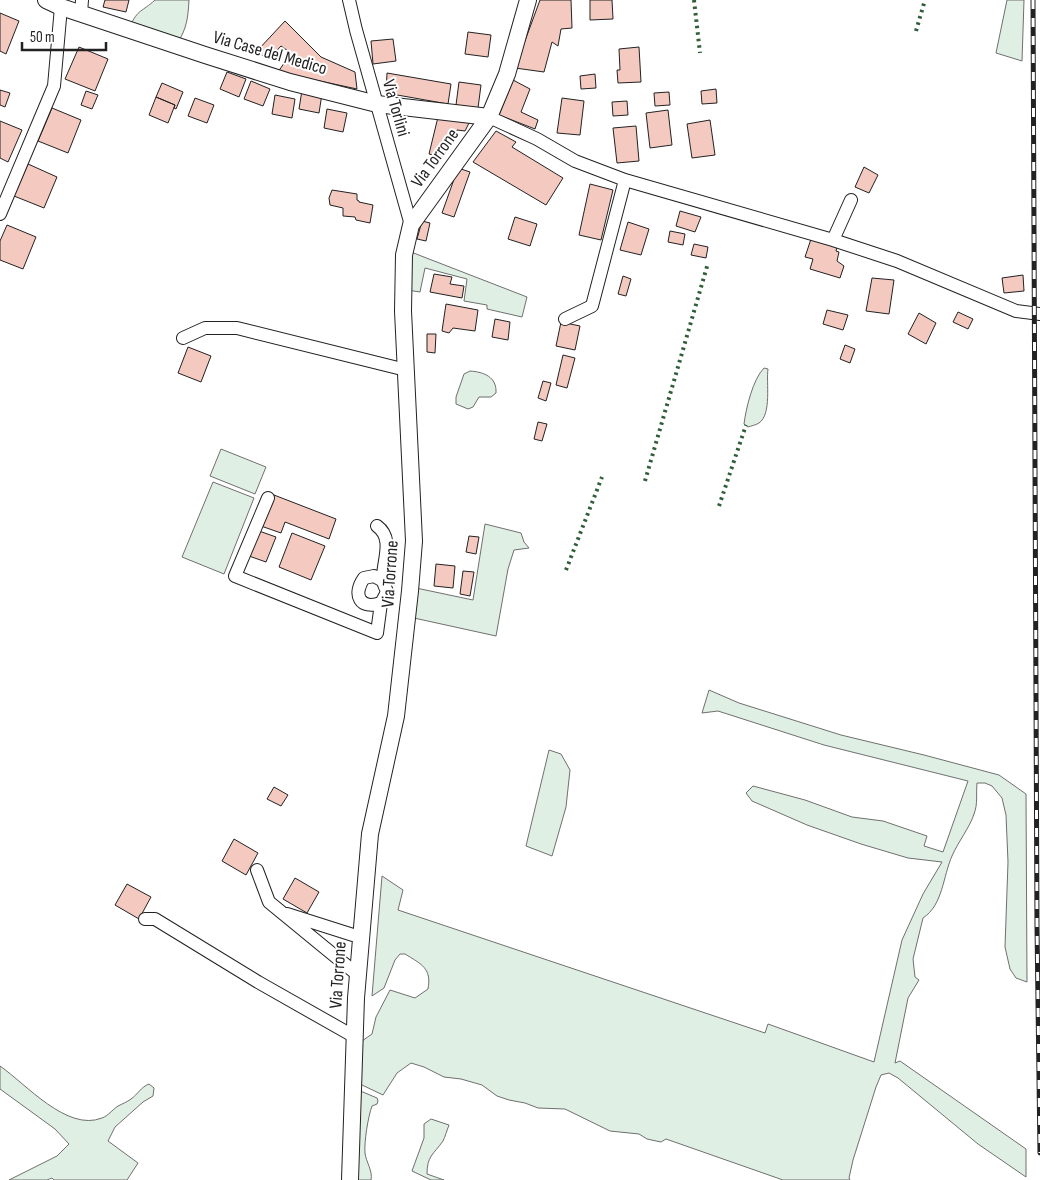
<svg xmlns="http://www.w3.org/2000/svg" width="1040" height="1180" font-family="'Sofia Sans Condensed',sans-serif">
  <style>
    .green { fill: #e0efe3; stroke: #6f6f6f }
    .building { fill: #f3c9c0; stroke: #222 }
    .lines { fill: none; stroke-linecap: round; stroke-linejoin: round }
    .minor-casing { stroke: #222; stroke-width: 14 }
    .major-casing { stroke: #222; stroke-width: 18 }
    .minor { stroke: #fff; stroke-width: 12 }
    .major { stroke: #fff; stroke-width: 16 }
    .rail-casing { stroke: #222; stroke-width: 5 }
    .rail { stroke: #fff; stroke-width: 3; stroke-dasharray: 9; stroke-linecap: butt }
    .hedge { stroke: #2f5e38; stroke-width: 4; stroke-dasharray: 2.5 4; stroke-linecap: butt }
    .labels { text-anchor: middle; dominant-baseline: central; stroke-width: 4; stroke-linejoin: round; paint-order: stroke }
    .street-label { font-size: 18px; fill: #222; stroke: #fff }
  </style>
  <rect width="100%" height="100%" fill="#fff"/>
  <!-- green -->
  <path class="green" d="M155,0h34c-1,17 -2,28 -11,42l-48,-16c8,-17 12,-14 25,-26z
    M1007,0h17l-2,61 -26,-8z
    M411,252l116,45 -5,20 -35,-8v-4l-23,-4 3,-22 -42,-11 -5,24 -13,-2z
    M764,368l4,1c-2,13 4,45 -9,54 -3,2 -8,3 -11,4l-4,-3c2,-16 9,-45 20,-56z
    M470,371c14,1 27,6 26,22l-5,4h-12l-6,10 -5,2 -12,-5v-7l8,-23z
    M221,449l45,18 -11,27 -45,-18z
    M213,482l41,16 -30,76 -42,-17z
    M485,524l36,9 3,9 5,6 -15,2 -6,19 -12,67 -82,-18 2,-30 57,12z
    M709,690l30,13 102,32 83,20 75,20 27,19 1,188 -11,-4 -6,-9 -5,-22 3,-85 -2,-47 -4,-17 -10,-12 -7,-3h-8c-1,11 1,21 -3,31 -4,13 -16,28 -22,42 -9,20 -9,49 -29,62l-10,41 2,18 4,3 -11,18 -13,65 5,-2 126,88v28l-48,-33 -80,-66 -9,-5 -8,2 -5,12 -23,73 -4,18 1,2h-67l-117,-41 -5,3 -14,-3 -8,-5 -29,-3 -45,-22 -27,-1 -13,-5 -16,-3 -12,-4 -15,-11 -21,-6 -17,-2 -20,-10 -13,-4 -14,10 -14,22 -23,-11 2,-43 10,-7 4,-17 14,-27 25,8 13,-9c4,-21 -7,-25 -23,-35h-5l-5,6 -11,28 -12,8 10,-120 21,14 -5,20 367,123 3,-9 106,38 28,-122 21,-46 19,-32 -34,-4 -47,-14 -54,-19 -55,-24 -6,-8 7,-7 52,14 47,17 31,4 44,15 -3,10 19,6 25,-71 -144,-36 -106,-34 -16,2z
    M549,750l12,4 9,16 -4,37 -14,49 -26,-10z
    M0,1066c26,18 67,66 102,52 6,-2 10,-8 16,-12 4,-2 9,-4 13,-7 7,-5 10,-12 18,-15l5,4 -1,8 -10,6 -28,25 -7,14 30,22 -11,17h-73l-2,-2 -5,2h-38l48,-24 12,-12 -14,-15 -55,-40z
    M358,1090l19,8 1,3 -1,3 -5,2c-4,11 -8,36 -7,47 1,9 8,18 6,27h-16z
    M431,1119l18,6c-2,5 -4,12 -6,16 -10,14 -16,15 -16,33l17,6h-13l-19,-9 12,-33v-14z"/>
  <!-- building -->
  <path class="building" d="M105,0h24l-3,12 -23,-5z
    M540,0h31l1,28 -11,1 -3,17 -6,-4 -8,30 -29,-4z
    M590,0h22l1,19 -23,1z
    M0,13l19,8 -13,33 -6,-3z
    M285,21l36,36 34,15 2,17 -79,-17 13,-19 -10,-7 -13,14 -11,-9z
    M468,32l23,3 -3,22 -23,-3z
    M393,39l3,22 -23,3 -2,-23z
    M79,47l29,12 -13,32 -30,-12z
    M639,47l2,35 -23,1 -1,-13h3l-1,-21z
    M227,72l19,7 -7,18 -19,-8z
    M387,73l64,11 -3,20 -62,-11z
    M595,74l1,14 -15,1 -1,-13z
    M513,80l17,9 -9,23 17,8 -3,9 -36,-14z
    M251,81l19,8 -7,17 -19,-7z
    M459,82l22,3 -3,23 -22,-3z
    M162,83l21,9 -7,17 -2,-1 1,-3 -19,-8z
    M716,89l1,14 -15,1 -1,-13z
    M0,90l10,3 -5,14 -5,-2z
    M302,90l20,4 -3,19 -20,-4z
    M86,91l12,4 -6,14 -11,-4z
    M669,92l1,13 -15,1 -1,-13z
    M275,95l20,4 -3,19 -20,-4z
    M156,97l19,8 -7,18 -19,-8z
    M195,98l19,7 -7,18 -19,-7z
    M562,98l22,3 -4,34 -23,-2z
    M627,101l1,14 -15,1 -1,-14z
    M52,108l29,12 -13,33 -30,-12z
    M327,109l20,4 -4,19 -19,-4z
    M668,110l4,35 -22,3 -4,-35z
    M438,117l32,4 -5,10 -8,-1 -4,11 -11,16 -13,-3z
    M710,120l5,35 -23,3 -5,-34z
    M0,121l22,9 -14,32 -8,-4z
    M636,126l3,35 -22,2 -4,-35z
    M496,131l20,11 -4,5 51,31 -17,27 -73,-43z
    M28,164l29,13 -13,31 -30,-12z
    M864,167l14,8 -9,18 -14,-6z
    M458,168l12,4 -16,45 -12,-4z
    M590,184l23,6 -12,50 -22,-5z
    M332,190l25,4v6l2,1v1l14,3 -3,18 -14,-3 -1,-3 -12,-1v-8l-13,-3 -1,-7z
    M680,211l21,6 -6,15 -19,-6z
    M515,217l22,7 -7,22 -22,-7z
    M422,221l8,2 -4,18 -9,-2z
    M628,222l21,7 -8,26 -21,-5z
    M7,225l29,12 -13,32 -23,-9v-19z
    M670,231l15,3 -2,11 -15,-3z
    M811,239l26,8 -1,4 3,1 -2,9 7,5 -4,12 -30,-9 3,-10 -8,-2z
    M694,244l14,3 -2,11 -15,-3z
    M434,274l18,3 -2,7 14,2 -2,12 -32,-6z
    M1023,275l1,16 -20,2 -2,-15z
    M623,276l8,3 -5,17 -8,-2z
    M872,278l22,2 -5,34 -23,-3z
    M446,304l32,6 -3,21 -22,-3 -4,5 -7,-2z
    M827,310l21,5 -5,15 -20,-6z
    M958,312l15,7 -5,10 -15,-7z
    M919,313l17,10 -10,21 -18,-10z
    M495,319l15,3 -2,18 -16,-3z
    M561,322l19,4 -5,24 -19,-4z
    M427,334h9l-1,19 -8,-1z
    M845,345l10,4 -5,14 -10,-4z
    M188,347l23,9 -10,26 -23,-9z
    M563,355l12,3 -8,30 -11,-3z
    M543,381l8,2 -5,18 -8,-3z
    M538,422l9,2 -5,17 -8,-2z
    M274,495l62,24 -7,20 -44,-17 -4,11 -20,-7z
    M259,531l17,6 -10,25 -17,-6z
    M292,533l33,13 -14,34 -32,-13z
    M469,536l10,1 -3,17 -10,-2z
    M436,564l19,2 -2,22 -19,-2z
    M463,571l11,1 -4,24 -10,-2z
    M274,787l14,8 -7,11 -14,-7z
    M234,839l24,14 -12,22 -24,-14z
    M295,878l24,14 -12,21 -24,-14z
    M127,884l24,13 -12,22 -24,-14z"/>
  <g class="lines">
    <defs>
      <path id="minor" d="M349,0l7,30 55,195
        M81,13l1,-13
        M489,117l48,22 38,22 50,19 208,60 64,21 119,50 24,3
        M0,214l54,-128 7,-79
        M833,240l18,-40
        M565,319l27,-13 33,-126
        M183,338l22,-10h32l169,42
        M268,498l-33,78 142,57 4,-30 6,-11c-1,-4 -4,-8 -4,-12 -1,-18 12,-41 -6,-54
        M381,603c-21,7 -29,-8 -17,-25l10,-2 9,5
        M257,870l12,32 89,73
        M287,914l66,21h8
        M145,919h10l103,63 97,55"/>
      <path id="major" d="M46,0l15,7 144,48 85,27 87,22 112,13
        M350,1180l6,-182 14,-164 26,-118 14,-125 4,-50 -11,-230 1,-56 7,-30 78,-108 18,-43 21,-74"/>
    </defs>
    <!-- minor casing -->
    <use href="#minor" class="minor-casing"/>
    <!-- major casing -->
    <use href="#major" class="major-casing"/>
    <!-- minor -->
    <use href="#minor" class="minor"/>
    <!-- major -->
    <use href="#major" class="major"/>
    <defs>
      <path id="rail" d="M1033,0l4,926 3,227"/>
    </defs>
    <!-- rail casing -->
    <use href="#rail" class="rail-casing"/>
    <!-- rail -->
    <use href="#rail" class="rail"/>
    <!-- hedge -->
    <path class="hedge" d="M694,0l6,53
      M916,31l9,-31
      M645,481l63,-218
      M719,506l27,-81
      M566,570l36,-93"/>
  </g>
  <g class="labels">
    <!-- street labels -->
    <g class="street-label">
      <text transform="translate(270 53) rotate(16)">Via Case del Medico</text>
      <text transform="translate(396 108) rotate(74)">Via Torlini</text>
      <text transform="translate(435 158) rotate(-54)">Via Torrone</text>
      <text transform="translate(390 574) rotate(-86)">Via Torrone</text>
      <text transform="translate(338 975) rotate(-86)">Via Torrone</text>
    </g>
  </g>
  <!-- scale -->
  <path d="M22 42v8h84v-8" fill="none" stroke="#222222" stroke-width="2.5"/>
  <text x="30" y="42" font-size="15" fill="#222222" stroke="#ffffff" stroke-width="4" paint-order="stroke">50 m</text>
</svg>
